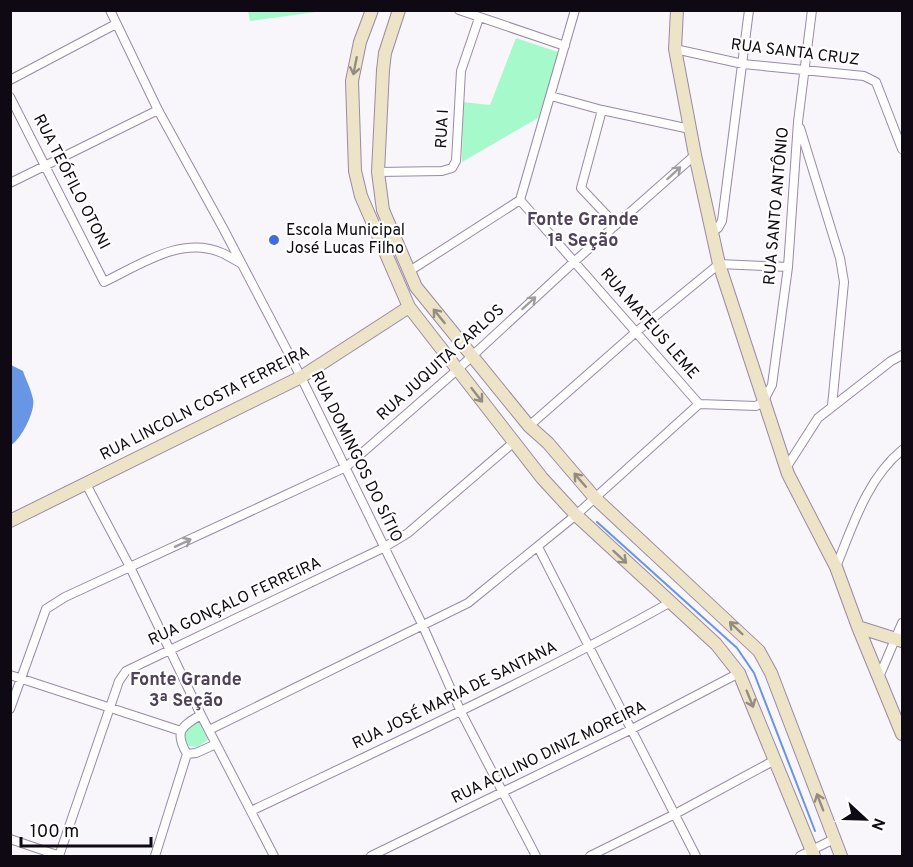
<svg xmlns="http://www.w3.org/2000/svg" width="913" height="867" font-family="Overpass,sans-serif">
  <style>
    .green { fill: #a6f9cb }
    .water { fill: #6996e4 }
    .lines { fill: none; stroke-linecap: round; stroke-linejoin: round }
    .stream { stroke: #6996e4; stroke-width: 2 }
    .street-casing { stroke: #998aa5; stroke-width: 10 }
    .secondary-casing { stroke: #998aa5; stroke-width: 14 }
    .street { stroke: #fff; stroke-width: 8 }
    .secondary { stroke: #ede4c8; stroke-width: 12 }
    .oneway { stroke: #948c7f }
    .oneway2 { stroke: #9f9da0 }
    .poi-dot { fill: #3f6dde; stroke: #fff; stroke-width: 2 }
    .labels { text-anchor: middle; dominant-baseline: central; stroke-width: 4.5; stroke-linejoin: round; paint-order: stroke }
    .street-label { font-size: 16px; fill: #0e0912; stroke: #fff }
    .poi-label { font-size: 16px; fill: #0e0912; stroke: #fff; text-anchor: start }
    .neighbourhood-label { font-size: 18px; font-weight: bold; fill: #4f4159; stroke: #fff }
  </style>
  <rect width="100%" height="100%" fill="#f8f5fb"/>
  <!-- green -->
  <path class="green" d="M248,11v-1l75,1 -73,10z
    M516,38l45,15 -23,65 -76,44 1,-60 27,3z
    M198,719l10,21 -11,7 -9,-1 -4,-5v-13z"/>
  <!-- water -->
  <path class="water" d="M11,365l12,6c3,9 8,18 10,28 3,11 -12,41 -22,46z"/>
  <g class="lines">
    <!-- stream -->
    <path class="stream" d="M597,522l140,126 17,25 61,158"/>
    <defs>
      <path id="street" d="M110,10l48,100 65,118 78,149 121,247 39,88 75,144
        M459,10l106,36
        M575,10l-55,190 179,204 57,2 7,-4 9,-17 16,-118 10,-145 14,-112
        M675,49l68,15 121,12 12,6 26,67
        M10,80l106,-56
        M551,96l51,14 88,19
        M10,97l94,185c36,-17 78,-47 118,-29 7,3 14,8 20,11
        M602,110l-21,78 35,37
        M800,128l40,130 4,24 -12,124
        M378,172l64,-1 10,-3 4,-7 5,-90 18,-53
        M10,183l148,-73
        M712,232l6,-4 4,-7 27,-211
        M408,272l112,-72
        M529,426l107,-94 83,-68 69,3
        M786,468l32,-50 73,-57 11,-6
        M86,484l44,83 71,148 73,141
        M538,547l158,309
        M836,567c17,-42 31,-88 66,-117
        M10,675l171,56
        M879,677l23,-54
        M10,709l36,-100 19,-12 281,-130 111,-97 118,-109 120,-106
        M201,715c-20,11 -27,17 -14,39l9,-1 20,-9
        M209,730l259,-127 108,-88 123,-111
        M251,811c141,-67 282,-132 418,-208
        M10,839l50,17
        M59,856l60,-175 7,-10 257,-123 25,-15 106,-91
        M155,856l32,-102
        M371,856l259,-126 109,-57
        M590,856l85,-42 100,-54
        M800,856l34,-17"/>
      <path id="secondary" d="M372,10l-12,32 -8,39 3,90 6,25 48,111 133,171 34,37 140,129 23,29 75,183
        M399,10l-14,43 -2,17 -5,102 5,38 33,77 113,139 19,17 47,55 164,153 12,22 70,183
        M677,10l-2,39 20,106 24,109 69,210 48,93 22,60 44,107
        M10,521l291,-144 108,-70
        M858,627l44,14"/>
    </defs>
    <!-- street casing -->
    <use href="#street" class="street-casing"/>
    <!-- secondary casing -->
    <use href="#secondary" class="secondary-casing"/>
    <!-- street -->
    <use href="#street" class="street"/>
    <!-- secondary -->
    <use href="#secondary" class="secondary"/>
  </g>
  <!-- one-way arrows -->
  <defs><path id="oneway-shaft" d="M-6 0H5M1.5-3L5.5 0L1.5 3" fill="none" stroke-width="1.6" stroke-linecap="round" stroke-linejoin="round" transform="scale(1.5)"/></defs>
  <g class="oneway">
    <use href="#oneway-shaft" transform="translate(355 66) rotate(101)"/>
    <use href="#oneway-shaft" transform="translate(439 316) rotate(-129)"/>
    <use href="#oneway-shaft" transform="translate(477 395) rotate(52)"/>
    <use href="#oneway-shaft" transform="translate(580 480) rotate(-131)"/>
    <use href="#oneway-shaft" transform="translate(620 557) rotate(43)"/>
    <use href="#oneway-shaft" transform="translate(736 628) rotate(-136)"/>
    <use href="#oneway-shaft" transform="translate(750 699) rotate(68)"/>
    <use href="#oneway-shaft" transform="translate(820 802) rotate(-111)"/>
  </g>
  <g class="oneway2">
    <use href="#oneway-shaft" transform="translate(674 173) rotate(-42)"/>
    <use href="#oneway-shaft" transform="translate(529 303) rotate(-42)"/>
    <use href="#oneway-shaft" transform="translate(183 543) rotate(-25)"/>
  </g>
  <!-- markers -->
  <circle class="poi-dot" cx="274" cy="240" r="6"/>
  <g class="labels">
    <!-- street labels -->
    <g class="street-label">
      <text transform="translate(795 53) rotate(7)">RUA SANTA CRUZ</text>
      <text transform="translate(443 129) rotate(-87)">RUA I</text>
      <text transform="translate(71 182) rotate(63)">RUA TEÓFILO OTONI</text>
      <text transform="translate(777 206) rotate(-85)">RUA SANTO ANTÔNIO</text>
      <text transform="translate(649 324) rotate(49)">RUA MATEUS LEME</text>
      <text transform="translate(441 363) rotate(-42)">RUA JUQUITA CARLOS</text>
      <text transform="translate(205 404) rotate(-27)">RUA LINCOLN COSTA FERREIRA</text>
      <text transform="translate(356 457) rotate(64)">RUA DOMINGOS DO SÍTIO</text>
      <text transform="translate(235 602) rotate(-25)">RUA GONÇALO FERREIRA</text>
      <text transform="translate(455 696) rotate(-26)">RUA JOSÉ MARIA DE SANTANA</text>
      <text transform="translate(549 753) rotate(-26)">RUA ACILINO DINIZ MOREIRA</text>
    </g>
    <!-- poi labels -->
    <g class="poi-label">
      <text x="286" y="231">Escola Municipal<tspan x="286" dy="18">José Lucas Filho</tspan></text>
    </g>
    <!-- neighbourhood labels -->
    <g class="neighbourhood-label">
      <text x="583" y="220">Fonte Grande<tspan x="583" dy="21">1ª Seção</tspan></text>
      <text x="186" y="680">Fonte Grande<tspan x="186" dy="21">3ª Seção</tspan></text>
    </g>
  </g>
  <!-- border -->
  <rect width="913" height="867" fill="none" stroke="#0e0912" stroke-width="24"/>
  <!-- north arrow -->
  <g transform="translate(865 819) rotate(112)" stroke="#ffffff" stroke-width="4.5" paint-order="stroke">
  <path d="M0-4.5L10 22L0 15L-10 22Z" fill="#0e0912"/>
  <text y="-9" font-size="16" font-weight="bold" text-anchor="middle" fill="#0e0912">N</text>
  </g>
  <!-- scale -->
  <path d="M21 837v9h130v-9" fill="none" stroke="#0e0912" stroke-width="3"/>
  <text x="30" y="837" font-size="18" fill="#0e0912" stroke="#ffffff" stroke-width="4.5" paint-order="stroke">100 m</text>
</svg>
